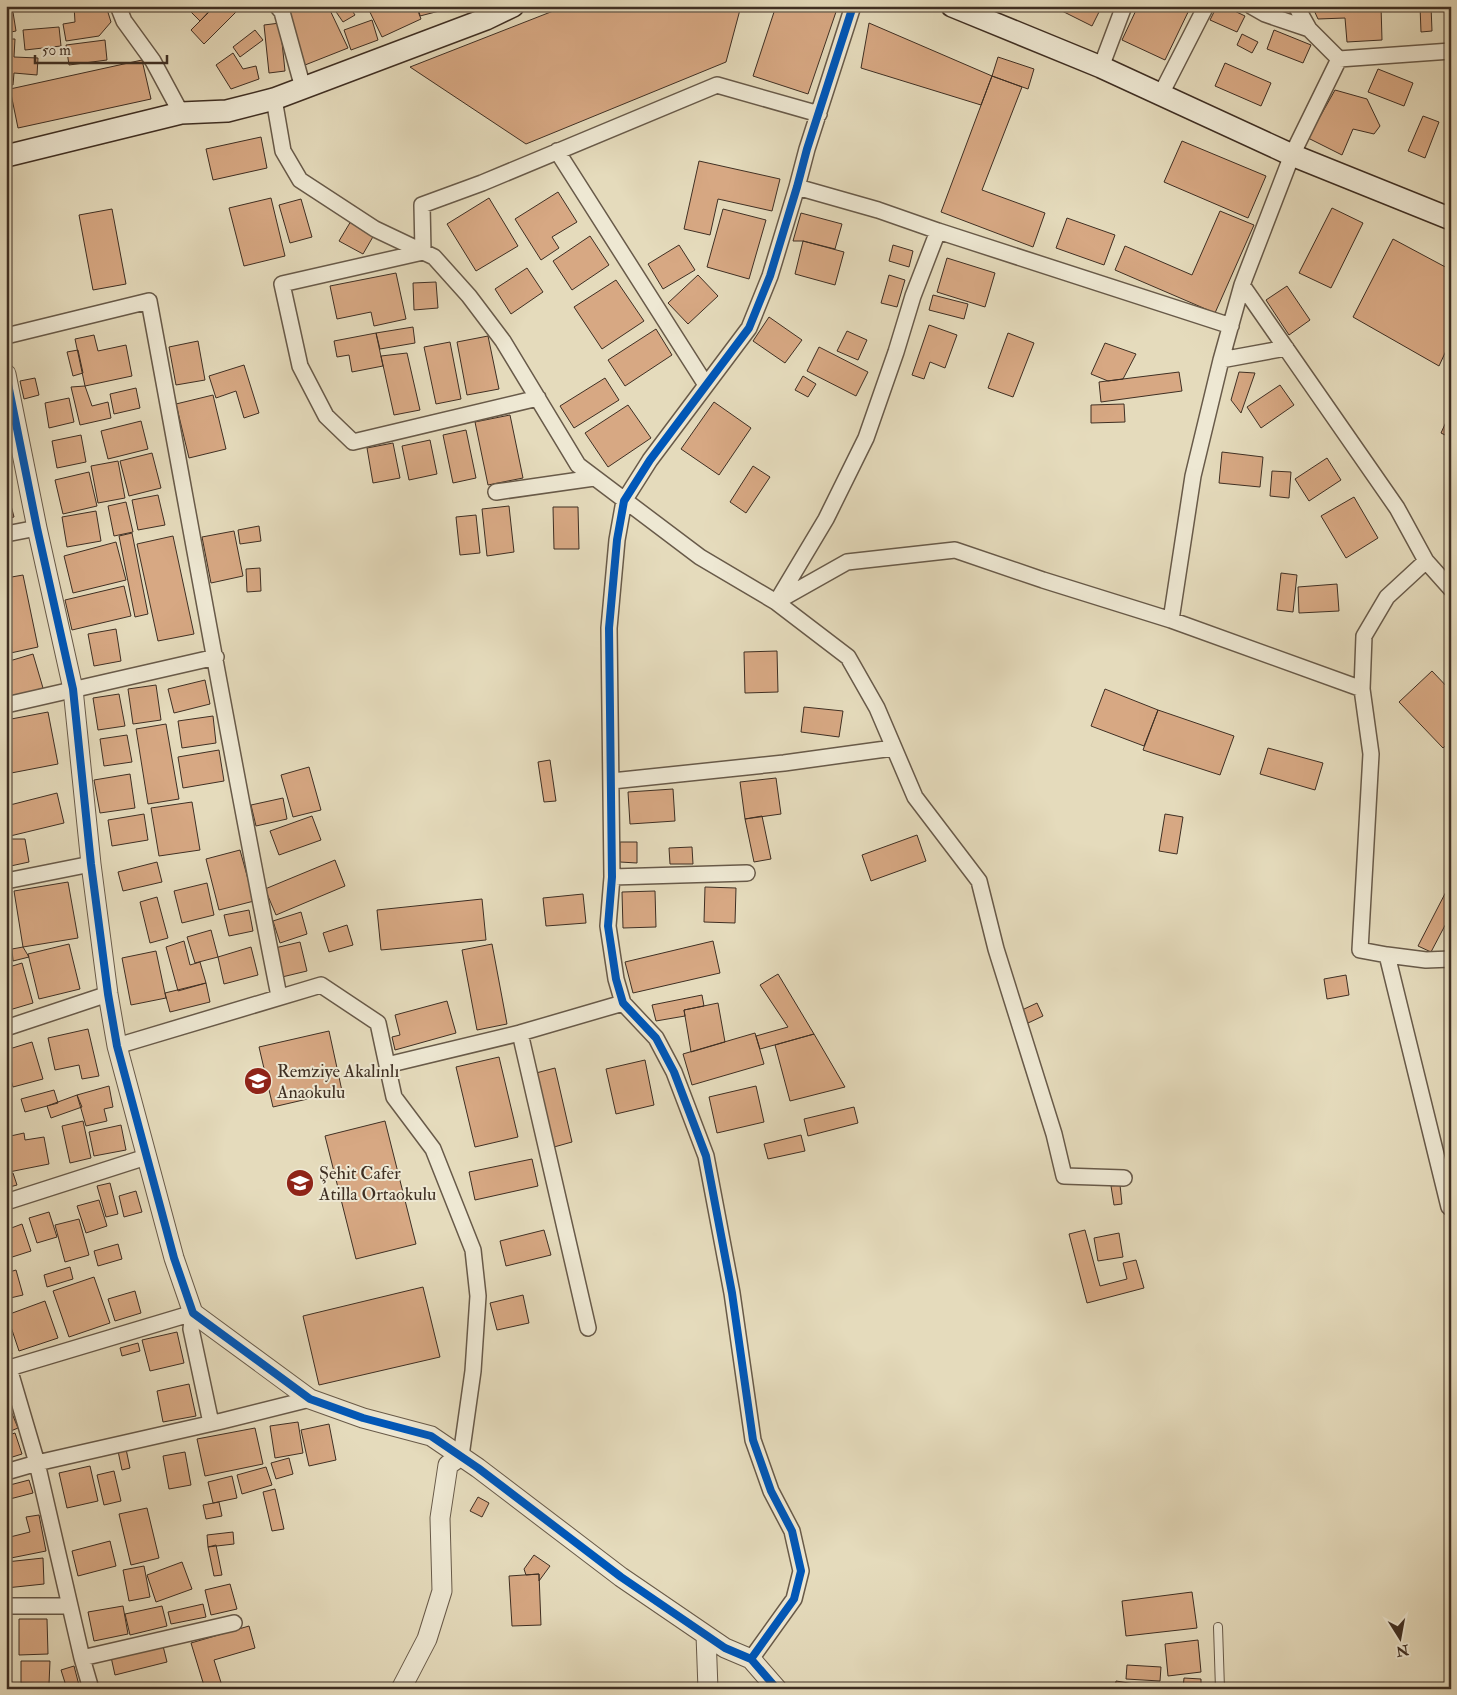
<svg xmlns="http://www.w3.org/2000/svg" width="1457" height="1695" font-family="'IM FELL Double Pica',serif">
  <style>
    .building { fill: #d7a883; stroke: #3f2f23 }
    .lines { fill: none; stroke-linecap: round; stroke-linejoin: round }
    .service-casing { stroke: #685a49; stroke-width: 10 }
    .minor-casing { stroke: #685a49; stroke-width: 18 }
    .tertiary-casing { stroke: #685a49; stroke-width: 21 }
    .secondary-casing { stroke: #3f2f23; stroke-width: 24 }
    .service { stroke: #eee8d3; stroke-width: 8 }
    .minor { stroke: #eee8d3; stroke-width: 15 }
    .tertiary { stroke: #eee8d3; stroke-width: 19 }
    .secondary { stroke: #eee8d3; stroke-width: 21 }
    .cycleway-casing { stroke: #eee8d3; stroke-width: 11 }
    .cycleway { stroke: #0057b8; stroke-width: 8 }
    .labels { text-anchor: middle; dominant-baseline: central; stroke-width: 4; stroke-linejoin: round; paint-order: stroke }
    .poi-label { font-size: 18px; fill: #3f2f23; stroke: #eee8d3; text-anchor: start }
  </style>
  <rect width="100%" height="100%" fill="#e5dbbc"/>
  <filter id="stains"><feTurbulence type="fractalNoise" baseFrequency=".004" numOctaves="4"/><feColorMatrix values="0 0 0 0 .2 0 0 0 0 .09 0 0 0 0 .02 0 0 0 .5 -.17"/></filter>
  <radialGradient id="worn" r=".72"><stop offset=".6" stop-color="#630" stop-opacity="0"/><stop offset="1" stop-color="#630" stop-opacity=".3"/></radialGradient>
  <!-- building -->
  <path class="building" d="M6,6h6l4,25 -10,2z
    M74,6h32l5,16 -12,14 -33,5 -3,-17 12,-2z
    M185,6h27l1,1 -13,14z
    M215,6h27l-38,38 -13,-14z
    M293,6h35l20,42 -43,17 -18,-55z
    M332,6h17l6,9 -12,7z
    M367,6h49l5,13 -39,18z
    M418,6h32l1,2 -31,8z
    M566,6h175l-15,56 -200,82 -116,-77z
    M776,6h62l-30,88 -55,-18z
    M1052,6h50l-10,20z
    M1138,6h53l-26,54 -43,-20z
    M1217,6h7l21,10 -8,16 -27,-12z
    M1312,6h69l1,34 -35,2 -2,-24 -27,1z
    M1420,6h11l1,25 -11,1z
    M372,20l6,20 -27,10 -7,-20z
    M280,23l5,48 -16,2 -5,-48z
    M869,23l123,53 -11,29 -120,-37z
    M59,27l2,19 -36,4 -2,-20z
    M255,30l8,10 -23,17 -7,-10z
    M1274,30l37,15 -8,18 -36,-14z
    M1242,34l16,8 -6,11 -15,-8z
    M6,39h9l-1,18 24,1 -1,17 -23,-2 -1,12 -7,-1z
    M105,40l2,20 -38,5 -3,-20z
    M233,53l10,16 13,-3 3,13 -28,10 -15,-24z
    M998,57l36,12 -6,20 -36,-13z
    M142,60l9,39 -133,29 -8,-39z
    M1225,63l46,20 -10,23 -46,-20z
    M1378,69l35,14 -9,23 -36,-14z
    M992,76l30,11 -40,103 63,23 -12,34 -92,-35z
    M1335,90l32,9 13,27 -6,8 -21,-5 -11,26 -34,-17z
    M1423,116l16,6 -14,36 -17,-7z
    M261,137l6,31 -54,12 -7,-31z
    M1182,141l84,35 -18,42 -84,-36z
    M1451,145v17l-5,-1z
    M699,161l81,18 -8,32 -54,-12 -8,36 -26,-6z
    M558,192l19,30 -25,15 7,11 -18,12 -26,-41z
    M271,198l14,58 -41,10 -15,-58z
    M489,198l29,48 -42,25 -29,-47z
    M301,199l11,38 -22,6 -11,-38z
    M1332,208l31,15 -32,65 -32,-15z
    M112,209l14,75 -33,6 -14,-75z
    M723,209l43,11 -17,59 -42,-12z
    M1220,211l34,14 -39,88 -100,-43 10,-24 67,29z
    M801,213l41,11 -7,25 -32,-8h-10z
    M1067,218l48,17 -11,30 -48,-17z
    M351,221l23,14 -11,19 -24,-13z
    M590,236l19,29 -37,25 -19,-29z
    M1393,239l58,31v70l-12,26 -86,-49z
    M803,241l41,11 -9,33 -40,-11z
    M679,245l16,25 -32,19 -15,-25z
    M893,245l20,6 -4,16 -20,-6z
    M947,258l48,15 -10,34 -48,-15z
    M527,268l16,24 -32,22 -16,-25z
    M396,273l10,46 -32,7 -3,-14 -34,7 -7,-33z
    M698,275l20,21 -30,28 -20,-21z
    M889,275l16,5 -8,27 -16,-4z
    M616,280l28,41 -42,28 -28,-42z
    M436,282l2,26 -24,2 -1,-27z
    M1287,286l23,34 -21,15 -23,-35z
    M933,295l35,9 -4,15 -35,-9z
    M769,317l33,23 -17,23 -32,-22z
    M929,325l28,10 -12,33 -15,-6 -6,17 -12,-4z
    M413,327l2,16 -35,6 -4,-16z
    M656,329l16,26 -47,31 -17,-26z
    M847,331l20,9 -9,20 -21,-9z
    M376,333l7,33 -31,6 -3,-17 -12,2 -3,-16z
    M1008,333l26,10 -21,54 -25,-9z
    M94,335l4,16 28,-6 6,31 -47,10 -10,-47z
    M488,336l11,53 -32,6 -10,-53z
    M198,341l7,39 -29,5 -7,-38z
    M450,342l11,57 -25,5 -12,-57z
    M1105,343l31,11 -13,25 -15,2 -17,-7z
    M819,347l49,25 -12,24 -49,-25z
    M78,350l5,23 -10,3 -6,-24z
    M407,353l13,57 -26,5 -13,-59z
    M244,365l15,48 -15,5 -8,-27 -20,7 -7,-22z
    M1179,372l3,19 -81,11 -2,-20z
    M1239,372l16,1 -14,40 -10,-13z
    M803,376l13,8 -8,13 -13,-7z
    M35,378l4,17 -15,4 -4,-18z
    M605,378l14,22 -45,28 -14,-22z
    M1280,385l14,20 -33,23 -14,-21z
    M85,386l7,20 16,-4 3,16 -31,7 -9,-38z
    M136,388l4,20 -26,6 -4,-20z
    M213,395l13,54 -37,9 -13,-54z
    M69,398l5,24 -25,6 -4,-25z
    M714,402l37,26 -32,47 -38,-26z
    M1124,404l1,18 -34,1v-18z
    M628,405l23,33 -43,29 -23,-34z
    M1451,411v27l-10,-5z
    M510,415l13,63 -35,7 -13,-63z
    M141,421l7,28 -40,10 -7,-28z
    M466,430l10,48 -23,5 -10,-48z
    M81,435l5,27 -29,6 -5,-27z
    M430,440l7,34 -28,6 -7,-34z
    M393,443l7,35 -27,5 -6,-35z
    M1222,452l41,5 -3,30 -41,-4z
    M152,453l9,35 -32,8 -9,-35z
    M1327,458l14,22 -32,21 -14,-22z
    M118,461l7,37 -27,5 -7,-37z
    M753,466l17,11 -24,36 -16,-11z
    M1272,471l19,1 -2,26 -19,-2z
    M89,472l8,34 -34,8 -8,-34z
    M6,486l8,31 -8,2z
    M158,495l7,30 -27,5 -6,-30z
    M1354,497l24,41 -32,20 -25,-42z
    M126,502l7,30 -19,4 -6,-30z
    M509,506l5,46 -27,4 -5,-47z
    M553,507h25l1,42h-25z
    M96,511l5,30 -34,6 -5,-30z
    M476,515l4,38 -20,2 -4,-38z
    M259,526l2,15 -21,3 -2,-14z
    M234,531l9,45 -32,7 -9,-46z
    M132,533l16,81 -13,3 -16,-81z
    M173,536l21,98 -36,7 -21,-97z
    M116,542l10,38 -53,13 -9,-37z
    M260,568l1,23 -14,1 -1,-23z
    M1281,573l16,2 -4,37 -16,-2z
    M23,575l15,72 -32,7v-76z
    M1337,584l2,27 -40,2 -1,-26z
    M124,586l7,30 -59,14 -7,-30z
    M116,629l5,32 -27,5 -6,-32z
    M777,651l1,41 -33,1 -1,-41z
    M33,654l10,34 -33,10 -4,-13v-23z
    M1432,671l19,20v50l-8,7 -44,-46z
    M205,680l5,24 -36,9 -6,-24z
    M156,685l5,35 -28,4 -5,-35z
    M1105,689l53,21 -14,36 -53,-20z
    M119,694l6,32 -27,4 -5,-32z
    M804,707l39,4 -4,26 -38,-5z
    M1158,710l76,26 -14,39 -77,-25z
    M48,712l10,52 -52,10v-54z
    M213,716l3,27 -34,5 -4,-27z
    M166,724l13,75 -31,5 -12,-75z
    M127,735l5,27 -28,4 -4,-27z
    M1268,748l55,15 -8,27 -55,-16z
    M219,750l5,31 -41,7 -5,-31z
    M550,760l6,41 -12,1 -6,-40z
    M309,767l12,43 -28,7 -12,-42z
    M130,774l5,34 -35,5 -6,-33z
    M776,778l5,36 -36,5 -5,-37z
    M6,781l6,24 -6,1z
    M673,789l2,32 -45,3 -2,-32z
    M57,793l7,30 -58,14v-31z
    M283,798l4,21 -31,7 -5,-21z
    M192,802l8,48 -41,6 -8,-48z
    M144,814l4,26 -36,6 -4,-26z
    M1165,814l18,3 -6,37 -18,-3z
    M312,816l9,24 -42,15 -9,-24z
    M762,816l9,43 -17,3 -9,-43z
    M917,835l9,26 -55,20 -9,-26z
    M6,839h19l4,23 -23,5z
    M620,842h17v21l-17,-1z
    M692,847l1,17h-23l-1,-16z
    M240,850l14,51 -35,9 -13,-51z
    M335,860l10,26 -69,29 -11,-26z
    M157,862l5,20 -39,9 -5,-19z
    M68,882l10,56 -55,9 -9,-56z
    M1451,882v32l-20,38 -13,-6z
    M207,883l7,32 -32,8 -8,-32z
    M705,887l31,1 -1,35 -31,-1z
    M655,891l1,36 -33,1 -1,-36z
    M583,894l3,29 -40,3 -3,-28z
    M157,897l11,41 -18,5 -10,-41z
    M482,899l4,41 -105,10 -4,-40z
    M249,910l4,21 -24,5 -5,-21z
    M301,912l6,22 -27,9 -7,-22z
    M347,925l6,20 -24,7 -6,-19z
    M211,930l7,27 -23,6 -8,-26z
    M184,941l6,24 10,-3 6,21 -28,8 -12,-44z
    M713,941l7,32 -87,20 -8,-31z
    M300,942l7,29 -25,6 -7,-29z
    M69,944l11,45 -41,10 -11,-45z
    M492,944l15,80 -30,6 -15,-80z
    M23,947l6,10 -16,4 -1,-12z
    M251,947l7,28 -34,9 -6,-27z
    M156,951l10,47 -35,7 -9,-47z
    M22,963l11,40 -27,8v-43z
    M778,974l36,60 -54,15 -4,-13 32,-9 -28,-42z
    M1346,975l3,20 -22,4 -3,-20z
    M206,983l4,19 -40,10 -5,-19z
    M702,995l2,11 -20,4 1,6 -29,5 -4,-16z
    M447,1001l9,32 -61,17 -3,-13 8,-2 -5,-20z
    M718,1003l7,39 -34,10 -7,-42z
    M1037,1003l6,13 -15,7 -6,-13z
    M88,1029l11,47 -17,3 -3,-14 -24,5 -7,-32z
    M329,1031l13,60 -69,16 -14,-60z
    M755,1033l9,31 -72,21 -9,-31z
    M814,1034l31,53 -55,14 -15,-56z
    M32,1042l11,37 -30,8 -7,-24v-13z
    M499,1057l19,80 -43,10 -19,-80z
    M645,1060l9,45 -38,9 -10,-45z
    M555,1068l17,74 -18,5 -18,-74z
    M109,1086l4,21 -9,2 3,12 -21,5 -9,-31z
    M756,1086l8,36 -47,11 -8,-36z
    M54,1090l4,13 -33,9 -4,-13z
    M77,1095l5,12 -31,11 -4,-12z
    M854,1107l4,16 -50,13 -4,-17z
    M83,1121l8,37 -21,5 -8,-37z
    M385,1121l31,123 -60,15 -31,-123z
    M121,1125l5,25 -32,6 -5,-24z
    M24,1133l1,7 19,-3 5,27 -40,8 -3,-15v-20z
    M801,1135l4,16 -37,8 -4,-15z
    M532,1159l6,27 -63,14 -6,-28z
    M13,1173l4,12 -11,3v-13z
    M110,1183l8,31 -12,3 -9,-31z
    M1120,1185l2,19 -8,1 -3,-19z
    M136,1191l6,21 -18,5 -5,-21z
    M99,1200l8,26 -21,7 -9,-27z
    M49,1212l8,25 -20,6 -8,-25z
    M79,1219l10,36 -24,7 -10,-37z
    M22,1224l9,27 -25,8v-29z
    M544,1230l7,25 -45,11 -6,-25z
    M1085,1230l15,56 27,-7 -4,-16 13,-3 8,28 -57,15 -18,-69z
    M1119,1233l4,24 -25,4 -4,-23z
    M118,1244l4,15 -24,7 -4,-15z
    M70,1267l3,12 -26,8 -3,-12z
    M16,1270l7,25 -17,4v-26z
    M94,1277l16,46 -41,14 -16,-46z
    M423,1287l17,70 -121,28 -16,-69z
    M135,1291l6,22 -26,8 -7,-22z
    M523,1295l6,28 -32,7 -7,-27z
    M45,1301l13,37 -39,13 -12,-36z
    M177,1332l7,31 -34,8 -8,-31z
    M6,1338l6,16 -6,2z
    M138,1343l2,8 -18,5 -2,-8z
    M189,1384l7,32 -33,6 -6,-31z
    M6,1399l12,29 -12,5z
    M298,1422l5,31 -28,5 -5,-32z
    M329,1424l7,36 -27,6 -8,-36z
    M255,1428l8,36 -58,12 -8,-37z
    M15,1433l7,21 -16,5v-23z
    M126,1449l4,19 -8,2 -4,-19z
    M185,1452l6,33 -22,4 -6,-33z
    M289,1458l4,16 -17,5 -5,-16z
    M90,1466l8,35 -31,7 -8,-35z
    M266,1467l6,18 -30,9 -5,-19z
    M114,1471l7,30 -17,4 -7,-30z
    M232,1476l5,22 -24,5 -5,-21z
    M29,1480l4,13 -27,7v-14z
    M275,1489l9,40 -12,2 -9,-39z
    M478,1497l11,6 -7,14 -12,-6z
    M219,1502l3,14 -16,3 -3,-14z
    M147,1508l12,50 -28,7 -12,-51z
    M39,1515l7,36 -40,8v-21l24,-6 -4,-15z
    M233,1532l1,12 -26,3 -1,-12z
    M110,1541l6,25 -38,10 -6,-25z
    M216,1545l6,30 -8,1 -6,-29z
    M534,1555l16,11 -11,15v-7l-13,1 -2,-6z
    M43,1558l1,26 -38,4v-26z
    M182,1562l10,27 -36,13 -9,-27z
    M144,1566l6,31 -21,4 -6,-31z
    M539,1574l2,51 -29,1 -3,-50z
    M230,1584l7,25 -26,6 -6,-25z
    M1192,1592l5,36 -71,8 -4,-35z
    M203,1604l3,13 -35,7 -3,-12z
    M123,1606l5,28 -34,7 -6,-29z
    M162,1606l5,20 -37,9 -5,-21z
    M19,1619h28l1,35 -29,1z
    M249,1626l6,22 -41,12 9,29h-18l-14,-46z
    M6,1631h4l1,29h-5z
    M1198,1640l3,32 -33,4 -3,-32z
    M163,1646l4,16 -52,13 -4,-18z
    M21,1661h29l-1,23 -28,-1z
    M1127,1665l34,2 -1,14 -34,-2z
    M74,1666l6,23h-13l-6,-19z
    M1184,1678l17,1v10h-18z
    M1116,1681l44,7 -1,1h-44z
    M6,1687h15v2h-15z"/>
  <g class="lines">
    <defs>
      <path id="service" d="M1218,1627l2,62"/>
      <path id="minor" d="M118,6l6,15 29,40 28,52
        M277,6l5,6 21,76
        M1251,6l14,8 44,15
        M1296,6l13,23 30,30 112,-8
        M1339,59l-47,96 -50,130 155,223 29,53 25,28
        M1101,67l23,-61
        M1161,94l45,-88
        M274,99l9,52 17,29 75,49 59,28 35,39 34,45 75,124 122,92 76,45 72,55 29,51 38,89 64,84 17,68 58,185 10,42 60,2
        M557,151l149,234
        M938,231l293,95
        M6,336l143,-35c43,232 84,464 130,695
        M1221,360l65,-12
        M538,398l-185,44 -27,-26 -26,-50 -18,-82 141,-32 -1,-47 60,-22 235,-98 102,29
        M496,492l98,-14
        M6,534l31,-6
        M1426,561l-39,36 -23,39 -2,53 9,65 -11,196 27,5 62,252
        M777,601l49,-82 40,-81 30,-86 17,-56 25,-65 -60,-21 -81,-23
        M776,602l71,-40 108,-12 88,30 128,40 191,69
        M1171,620l22,-144 28,-116 21,-75
        M6,705l210,-48
        M612,781l172,-18 109,-15
        M612,877l135,-4
        M6,881l85,-17
        M1387,955l39,5 25,-1
        M6,1028l102,-34
        M520,1033l68,295
        M117,1046l204,-61 57,38 9,42 133,-32 103,-30
        M387,1065l7,32 39,52 40,101 5,46 -5,75 -12,85
        M6,1202l140,-45
        M9,1368l28,95 45,195 9,31
        M6,1369l187,-56 -2,16 20,94
        M6,1472l31,-9 185,-42 88,-22
        M6,1606h64
        M82,1658l152,-35
        M751,1659l43,-60 7,-28 -9,-40 -21,-40 -18,-51 -21,-147 -26,-137 -32,-84 -18,-34 -33,-35 -7,-24 -8,-53 4,-49 -3,-249 8,-88 7,-39 26,-41 99,-132 21,-52 27,-89 10,-38 46,-143"/>
      <path id="tertiary" d="M6,374l31,154 36,161 18,175 17,130 9,52 57,212 19,55 117,86 53,19 68,18 47,32 143,109 104,71 26,11 26,30
        M706,1635l2,54
        M401,1689l26,-50 15,-48 -2,-73 8,-53 13,-9"/>
      <path id="secondary" d="M952,6l149,61 191,88 159,64
        M6,156l175,-43 46,-2 47,-12 212,-80 27,-13"/>
    </defs>
    <!-- service casing -->
    <use href="#service" class="service-casing"/>
    <!-- minor casing -->
    <use href="#minor" class="minor-casing"/>
    <!-- tertiary casing -->
    <use href="#tertiary" class="tertiary-casing"/>
    <!-- secondary casing -->
    <use href="#secondary" class="secondary-casing"/>
    <!-- service -->
    <use href="#service" class="service"/>
    <!-- minor -->
    <use href="#minor" class="minor"/>
    <!-- tertiary -->
    <use href="#tertiary" class="tertiary"/>
    <!-- secondary -->
    <use href="#secondary" class="secondary"/>
    <defs>
      <path id="cycleway" d="M6,374l31,154 36,161 18,175 17,130 9,52 57,212 19,55 117,86 53,19 68,18 47,32 143,109 104,71 26,11 26,30
        M751,1659l43,-60 7,-28 -9,-40 -21,-40 -18,-51 -21,-147 -26,-137 -32,-84 -18,-34 -33,-35 -7,-24 -8,-53 4,-49 -3,-249 8,-88 7,-39 26,-41 99,-132 21,-52 27,-89 10,-38 46,-143"/>
    </defs>
    <!-- cycleway casing -->
    <use href="#cycleway" class="cycleway-casing"/>
    <!-- cycleway -->
    <use href="#cycleway" class="cycleway"/>
  </g>
  <!-- icons -->
  <defs>
    <symbol id="school-disc" viewBox="-11 -11 22 22"><circle r="9.5" fill="#8f2418" stroke="#eee8d3"/><path d="M0-5L7-2L0 1L-7-2ZM-4 1L0 2.5L4 1V4Q0 6-4 4Z" fill="#fff"/></symbol>
  </defs>
  <g fill-rule="evenodd">
    <use href="#school-disc" x="242" y="1065" width="32" height="32"/>
    <use href="#school-disc" x="284" y="1167" width="32" height="32"/>
  </g>
  <g class="labels">
    <!-- poi labels -->
    <g class="poi-label">
      <text x="277" y="1071">Remziye Akalınlı<tspan x="277" dy="21">Anaokulu</tspan></text>
      <text x="319" y="1173">Şehit Cafer<tspan x="319" dy="21">Atilla Ortaokulu</tspan></text>
    </g>
  </g>
  <!-- margin -->
  <rect width="1457" height="1695" fill="none" stroke="#e5dbbc" stroke-width="25"/>
  <rect x="8" y="8" width="1442" height="1680" fill="none" stroke="#3f2f23" stroke-width="2.5"/>
  <rect x="12" y="12" width="1432" height="1670" fill="none" stroke="#3f2f23"/>
  <!-- north arrow -->
  <g transform="translate(1400 1638) rotate(169)" stroke="#eee8d3" stroke-width="4" paint-order="stroke">
  <path d="M0-4L9 19L0 12L-9 19Z" fill="#3f2f23"/>
  <text y="-8" font-size="14" font-weight="bold" text-anchor="middle" fill="#3f2f23">N</text>
  </g>
  <!-- scale -->
  <path d="M35 55v8h132v-8" fill="none" stroke="#3f2f23" stroke-width="2.5"/>
  <text x="42" y="55" font-size="15" fill="#3f2f23" stroke="#eee8d3" stroke-width="4" paint-order="stroke">50 m</text>
  <rect width="100%" height="100%" filter="url(#stains)"/>
  <rect width="100%" height="100%" fill="url(#worn)"/>
</svg>
